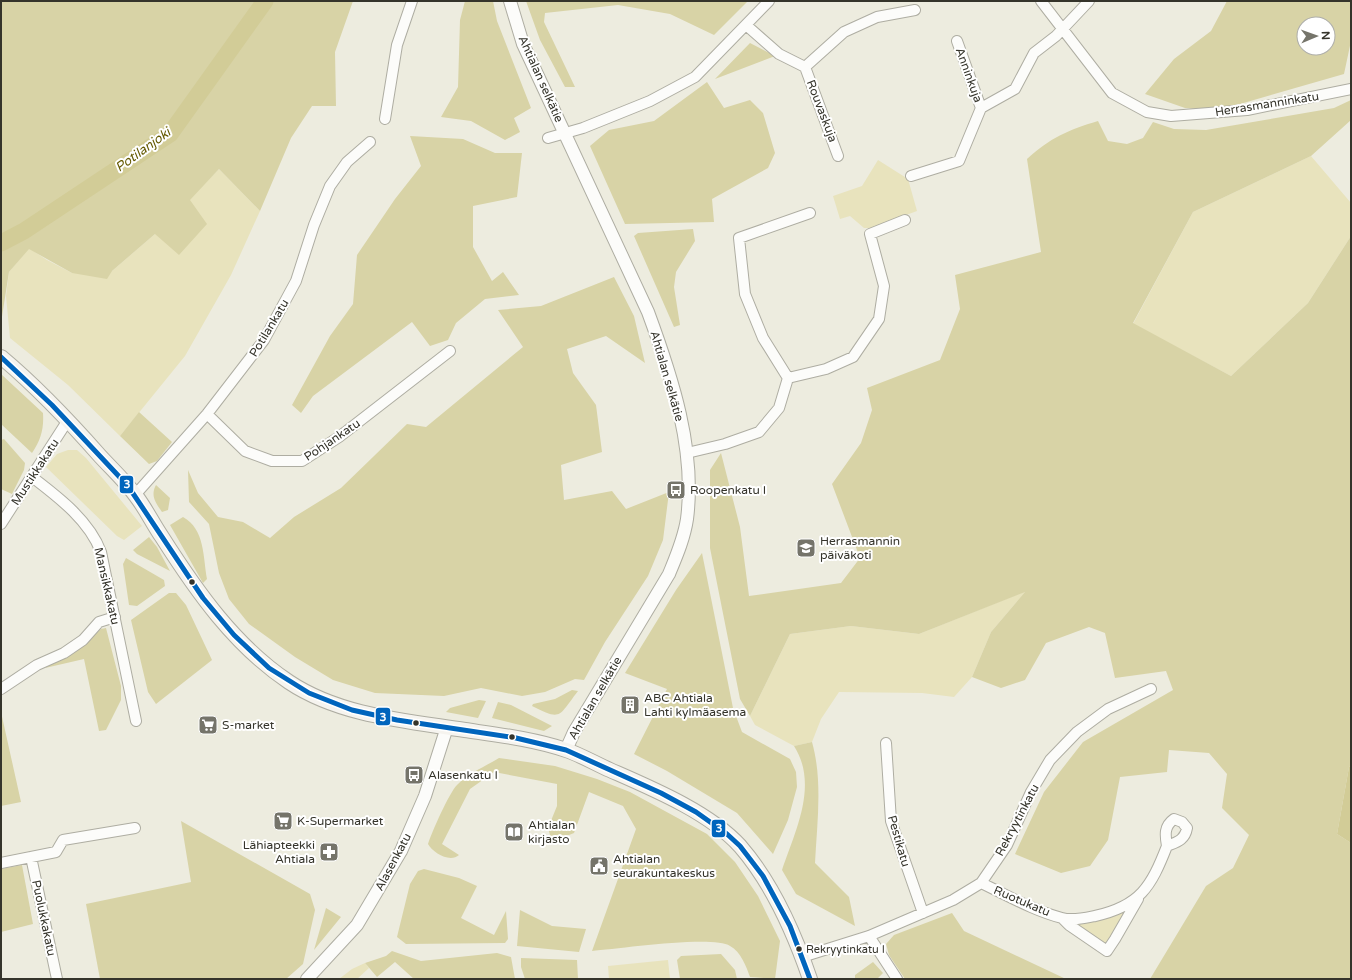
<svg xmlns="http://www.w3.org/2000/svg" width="1352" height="980" font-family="'Varela Round',sans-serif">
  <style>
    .green { fill: #e8e3bd }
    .forest { fill: #d8d3a6; fill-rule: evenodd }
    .water { fill: #d2cc97 }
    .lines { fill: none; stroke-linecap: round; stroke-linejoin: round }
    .river { stroke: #d2cc97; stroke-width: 17 }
    .minor-casing { stroke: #aeada2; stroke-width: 12 }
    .tertiary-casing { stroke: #aeada2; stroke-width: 14 }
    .secondary-casing { stroke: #aeada2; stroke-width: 16 }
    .minor { stroke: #fcfcfa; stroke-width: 10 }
    .tertiary { stroke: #fcfcfa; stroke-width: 12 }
    .secondary { stroke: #f6f4ef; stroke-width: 14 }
    .bus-1-casing { stroke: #fff; stroke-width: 8 }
    .bus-1 { stroke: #0065bd; stroke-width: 5 }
    .bus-dot { fill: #35342b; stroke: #fff; stroke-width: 1.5 }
    .labels { text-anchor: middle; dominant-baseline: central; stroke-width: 4; stroke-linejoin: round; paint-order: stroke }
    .bus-label { font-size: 11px; fill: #35342b; stroke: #fff; text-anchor: start }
    .street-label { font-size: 12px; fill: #35342b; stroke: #fff }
    .poi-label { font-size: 12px; fill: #35342b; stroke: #fff; text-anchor: start }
    .water-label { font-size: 13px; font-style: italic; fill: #645900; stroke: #fff }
    .line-badge { stroke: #fff; stroke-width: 1.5 }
    .badge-label { font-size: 11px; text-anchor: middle; font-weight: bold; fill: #fff }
  </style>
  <rect width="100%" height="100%" fill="#edecdf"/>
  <!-- green -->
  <path class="green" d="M1311,156l40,47v33l-43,67 -77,73 -98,-52 60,-112z
    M878,160l30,19 9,32 -46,17h-7l-14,-12 -10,3 -7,-23 29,-10z
    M219,169l41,42 -29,64 -46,81 -65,80 -52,-51 -58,-47 -4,-42 3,-24 20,-24 18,12 25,13 40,-2 43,-37z
    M68,450h9l9,8 56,68 -18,14 -7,-4 -71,-69 11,-13z
    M1026,591l-35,41 -19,45 -18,20 -32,-4 -83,-1 -18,27 -9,23 -18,4 -39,-21 -5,-9 40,-82 61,-8 68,8z
    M1125,912l-13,26 -7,5 -27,-15 -3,-5 21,-3z
    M668,960l2,19h-61l-1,-13z
    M365,963l4,5 -12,11h-18l13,-10z"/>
  <!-- forest -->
  <path class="forest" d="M1,1h352l-18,51 1,54h-24l-21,32 -31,73 -41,-42 -29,31 17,24 -28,31 -24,-21 -43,37 -5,8 -35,-6 -43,-24 -20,23 -8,51z
    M465,1h28l4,20 34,87 -17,10 6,14 -15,8 -34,-19 -30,-4 17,-30 2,-67z
    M526,1h222l-34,34 -44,-21 -52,-9 -73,8 -1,9 31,65h-10l-25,-47z
    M1227,1h124v40l-7,33 -104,30 -30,6 -25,-2 -40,-14 29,-35 37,-28zM1304,24h24v24h-24z
    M750,43l25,13 -60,23z
    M707,82l17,26 26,-8 13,13 12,40 -7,15 -56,31 2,23 -89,2 -35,-78 19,-16 45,-9z
    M1351,100v20l-40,36 -118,56 -60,111 98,53 77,-73 43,-67v530l-2,1 -12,67 14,9v136h-201l56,-93 27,-18 16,-33 -27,-27 5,-34 -18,-21 -40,-3 -2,22 -47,5 -12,63 -18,26 -29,7 -46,-19 29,-62 39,-50 90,-52 -7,-19 -51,7 -10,-45 -16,-6 -43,16 -21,37 -24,8 -29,-11 19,-45 34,-40 -106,42 -68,-8 -61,8 -40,82 -10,-17 -30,-151v-78l11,-17 19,74 9,69 92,-13 19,-25 -28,-74 29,-41 11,-33 -5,-22 73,-28 20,-51 -5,-34 86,-23 -14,-93c23,-21 41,-29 71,-38l10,20 19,3 16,-6 10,-16 21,7 32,1 128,-22z
    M410,136l53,3 32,14h27l-5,44 -44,9v41l19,34 11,-9 16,23 -34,4 -29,24 -8,17 -18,6 -18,-24 -99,74 -12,17 -9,-8 38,-69 23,-32 4,-49 38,-56 26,-33z
    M693,229l2,12 -19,31 -2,15 6,38 -6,2 -40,-91 4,-3z
    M614,277l20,39 11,47 -39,-27 -39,13 6,24 23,32 6,47 -41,13 3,35 48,-9 14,18 43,-17 -6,48 -15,36 -43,66 -21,38 -9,-1 -30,13 -23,4 -41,-8 -37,8 -69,-3 -42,-13 -38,-23 -46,-33 -20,-25 -10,-26 -10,-49 -20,-22 -1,-32 10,23 20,24 25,5 27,16 24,-21 47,-29 66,-64 19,3 97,-80 -25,-37 43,-4z
    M1,374l42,39c1,16 -2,27 -11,40l-31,-29z
    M139,412l33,30 -15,19 -8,3 -29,-28z
    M4,439l21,24 -1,7 -12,24 -11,-5v-49z
    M156,485l14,13 -2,12 -6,2c-6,-9 -12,-16 -6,-27z
    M183,517c22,12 20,40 24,62l-4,4 -33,-58z
    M149,537l8,10 13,24 -33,-17 -4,-4z
    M702,553l31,155 9,24 48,27 6,13 1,15 -9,33 -15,34 -36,-41 -70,-42 -33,-17 33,-65 -42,-16 51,-83z
    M126,558l38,22 1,6 -28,20 -8,-1 -6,-41z
    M169,593h7l10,12 26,55 -56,44 -8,-12 -17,-72z
    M106,628l15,58v14l-15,30 -7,1 -15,-72 -39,9 36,-21 20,-18z
    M572,690l6,1c-20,26 -16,30 -46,15l1,-2 22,-5z
    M479,700l7,1 -8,17 -32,-6 4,-4z
    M498,702l13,3 41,21 -8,5 -52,-13z
    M1,712l20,90 -20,4z
    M812,742c11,39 5,81 3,121l34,34 6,29 -59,-32 -14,-24c13,-39 37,-85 12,-124z
    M499,758l56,8 42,13 33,13 77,42 28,28 23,34 22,45 -5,38 -25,-2c-4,-11 -9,-25 -20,-31 -17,-11 -112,3 -138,5l44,-122 -13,-23 -34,-14 -15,41 -22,9 -4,-14 9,-22v-22l-63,-12 -24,17 -28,55 17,11c-9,8 -26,-2 -31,-11 4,-12 21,-51 29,-59 10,-11 29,-19 42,-27z
    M181,821l129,73 5,16 -12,54 -17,15h-186l-14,-75 105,-22z
    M22,865l11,59 -32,8v-63z
    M424,869l35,9 18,8 -16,32 33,17 12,-24 2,28 -3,4 -99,1 -9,-7 13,-53 8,-13z
    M326,908l15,9 -27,33z
    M520,910l32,16 34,3 -7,23 -62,-6z
    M952,913l12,18 102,48h-161l-16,-24 -3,-11 8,-9z
    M392,951l29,10 76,-8 14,4 4,22h-101l-19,-17 -18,15 -12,-14 21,-7z
    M721,954l14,16 2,9h-57l-3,-19 4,-4z
    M521,958l56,2 1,19h-53l-4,-12z
    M873,962l10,11 -6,6h-22v-4z"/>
  <!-- water -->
  <path class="water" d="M1351,766v77l-14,-9 12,-67z"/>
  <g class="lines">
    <!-- river -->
    <path class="river" d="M1,243l23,-12 146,-97 95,-133"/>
    <defs>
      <path id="minor" d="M1041,1l71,92 35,19 24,4 76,-6 104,-21
        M746,25l33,29 26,13
        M957,41l24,67
        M805,67l39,-35 33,-15 38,-7
        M805,67l33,89
        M981,108l34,-19 19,-36 22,-17 33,-35
        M385,119l12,-74 15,-44
        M548,138l35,-10 67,-27 45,-24 74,-76
        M911,176l48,-15 22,-53
        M788,378l38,-9 27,-12 26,-38 5,-33 -14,-52 35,-14
        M788,378l-25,-40 -18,-44 -6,-56 71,-25
        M207,414l38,37 27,10h30l37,-24 111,-86
        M687,453l38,-9 34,-12 20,-24 9,-30
        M32,477c26,20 57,43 69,75l35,169
        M135,495l72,-81 57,-74 32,-59 18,-56 16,-39 17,-24 23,-20
        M1,524l67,-104
        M1,689l36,-24 27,-12 19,-13 16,-18 16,-5
        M886,743l5,78 32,92
        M31,857l26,122
        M1,863l55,-11 7,-12 72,-12
        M981,883c26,12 53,28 81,35 10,3 23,0 33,-2 45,-10 56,-29 72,-70 10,-4 18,-6 20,-18l-5,-6 -8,-3c-10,7 -9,16 -7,27
        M1063,919l6,6 38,26 8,-12 23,-40
        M869,936l28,43
        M802,957l67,-21 84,-36 28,-17 26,-38 24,-53 19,-32 27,-28 31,-23 43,-20"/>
      <path id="tertiary" d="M510,1l13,43 125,268c24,65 48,138 39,207 -3,20 -11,38 -18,55l-95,158 -8,18
        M307,979l50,-54 44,-74 24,-55 22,-69"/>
      <path id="secondary" d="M1,357c36,30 68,64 99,99 12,13 26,26 36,40 10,13 17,28 26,41 35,55 73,109 127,145 51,34 118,39 176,48 34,5 68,9 101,20 15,5 30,14 44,20 41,18 99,42 130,76 33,38 54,86 70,133"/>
    </defs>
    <!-- minor casing -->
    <use href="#minor" class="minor-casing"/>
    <!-- tertiary casing -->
    <use href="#tertiary" class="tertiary-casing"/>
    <!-- secondary casing -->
    <use href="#secondary" class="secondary-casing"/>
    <!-- minor -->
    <use href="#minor" class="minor"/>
    <!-- tertiary -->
    <use href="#tertiary" class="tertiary"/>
    <!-- secondary -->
    <use href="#secondary" class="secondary"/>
    <defs>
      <path id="bus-1" d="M1,357l51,48 76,81 75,112 31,37 35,33 40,25 43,17 45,10 119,18 50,12 95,43 35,19 31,22 13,12 23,30 27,50 20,53"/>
    </defs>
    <!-- bus-1 casing -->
    <use href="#bus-1" class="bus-1-casing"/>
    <!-- bus-1 -->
    <use href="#bus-1" class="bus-1"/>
  </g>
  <!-- icons -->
  <defs>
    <symbol id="bus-square" viewBox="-11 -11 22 22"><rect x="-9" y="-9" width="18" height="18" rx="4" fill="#75746a" stroke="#fff"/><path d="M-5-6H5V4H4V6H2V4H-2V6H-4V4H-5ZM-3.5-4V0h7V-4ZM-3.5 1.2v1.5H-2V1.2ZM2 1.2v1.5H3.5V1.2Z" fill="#fff"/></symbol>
    <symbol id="school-square" viewBox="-11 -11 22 22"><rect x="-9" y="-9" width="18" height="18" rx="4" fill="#75746a" stroke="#fff"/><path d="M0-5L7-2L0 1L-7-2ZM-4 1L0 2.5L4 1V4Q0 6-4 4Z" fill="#fff"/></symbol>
    <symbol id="building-square" viewBox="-11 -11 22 22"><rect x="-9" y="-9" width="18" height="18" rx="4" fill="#75746a" stroke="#fff"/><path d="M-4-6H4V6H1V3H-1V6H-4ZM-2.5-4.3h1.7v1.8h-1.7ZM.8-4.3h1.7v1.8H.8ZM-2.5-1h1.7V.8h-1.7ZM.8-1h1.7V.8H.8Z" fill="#fff"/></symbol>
    <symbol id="supermarket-square" viewBox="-11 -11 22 22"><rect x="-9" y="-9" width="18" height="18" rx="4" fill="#75746a" stroke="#fff"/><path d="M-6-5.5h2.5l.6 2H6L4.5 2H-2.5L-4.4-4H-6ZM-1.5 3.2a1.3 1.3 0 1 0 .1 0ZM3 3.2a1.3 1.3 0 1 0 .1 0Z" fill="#fff"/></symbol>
    <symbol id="library-square" viewBox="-11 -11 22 22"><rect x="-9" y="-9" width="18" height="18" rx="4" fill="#75746a" stroke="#fff"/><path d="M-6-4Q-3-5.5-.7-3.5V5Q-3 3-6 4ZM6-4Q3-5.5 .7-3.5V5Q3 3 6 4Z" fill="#fff"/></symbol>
    <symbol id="pharmacy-square" viewBox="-11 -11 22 22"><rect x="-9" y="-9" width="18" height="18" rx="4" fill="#75746a" stroke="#fff"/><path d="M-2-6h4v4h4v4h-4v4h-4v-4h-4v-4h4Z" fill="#fff"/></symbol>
    <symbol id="civic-square" viewBox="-11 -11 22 22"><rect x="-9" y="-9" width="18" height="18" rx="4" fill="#75746a" stroke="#fff"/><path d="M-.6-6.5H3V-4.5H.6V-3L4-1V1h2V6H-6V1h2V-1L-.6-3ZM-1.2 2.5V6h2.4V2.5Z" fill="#fff"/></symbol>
  </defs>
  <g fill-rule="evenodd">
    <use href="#bus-square" x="665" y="479" width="22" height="22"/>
    <use href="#school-square" x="795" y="537" width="22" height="22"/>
    <use href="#building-square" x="619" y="694" width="22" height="22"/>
    <use href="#supermarket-square" x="197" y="714" width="22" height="22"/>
    <use href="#bus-square" x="403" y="764" width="22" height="22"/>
    <use href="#supermarket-square" x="272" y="810" width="22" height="22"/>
    <use href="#library-square" x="503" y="821" width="22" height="22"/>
    <use href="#pharmacy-square" x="318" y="841" width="22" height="22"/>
    <use href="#civic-square" x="588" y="855" width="22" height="22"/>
  </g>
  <!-- markers -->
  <g class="bus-dot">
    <circle cx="192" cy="582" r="3.5"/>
    <circle cx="416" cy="723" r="3.5"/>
    <circle cx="512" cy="737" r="3.5"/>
    <circle cx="799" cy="949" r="3.5"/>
  </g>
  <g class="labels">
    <!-- bus labels -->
    <g class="bus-label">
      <text x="806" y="949">Rekryytinkatu I</text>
    </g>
    <!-- street labels -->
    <g class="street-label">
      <text transform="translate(969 75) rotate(70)">Anninkuja</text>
      <text transform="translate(541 79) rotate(66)">Ahtialan selkätie</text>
      <text transform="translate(1267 104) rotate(-9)">Herrasmanninkatu</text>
      <text transform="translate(822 111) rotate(69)">Rouvaskuja</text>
      <text transform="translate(269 328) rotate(-59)">Potilankatu</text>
      <text transform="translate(667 376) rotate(74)">Ahtialan selkätie</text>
      <text transform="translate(332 440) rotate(-34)">Pohjankatu</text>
      <text transform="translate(35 472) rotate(-57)">Mustikkakatu</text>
      <text transform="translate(107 586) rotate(77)">Mansikkakatu</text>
      <text transform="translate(595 698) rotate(-60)">Ahtialan selkätie</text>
      <text transform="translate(1017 820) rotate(-62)">Rekryytinkatu</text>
      <text transform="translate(899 841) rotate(74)">Pestikatu</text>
      <text transform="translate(393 862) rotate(-62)">Alasenkatu</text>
      <text transform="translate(1022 901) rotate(23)">Ruotukatu</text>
      <text transform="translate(44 918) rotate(78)">Puolukkakatu</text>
    </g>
    <!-- poi labels -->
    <g class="poi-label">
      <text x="690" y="490">Roopenkatu I</text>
      <text x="820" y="541">Herrasmannin<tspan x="820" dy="14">päiväkoti</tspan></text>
      <text x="644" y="698">ABC Ahtiala<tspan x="644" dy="14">Lahti kylmäasema</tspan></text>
      <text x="222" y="725">S-market</text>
      <text x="428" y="775">Alasenkatu I</text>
      <text x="297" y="821">K-Supermarket</text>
      <text x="528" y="825">Ahtialan<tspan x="528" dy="14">kirjasto</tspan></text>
      <text x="315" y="845" text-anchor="end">Lähiapteekki<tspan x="315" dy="14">Ahtiala</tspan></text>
      <text x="613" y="859">Ahtialan<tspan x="613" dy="14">seurakuntakeskus</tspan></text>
    </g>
    <!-- water labels -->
    <g class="water-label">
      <text transform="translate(143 150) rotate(-36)">Potilanjoki</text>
    </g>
  </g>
  <g class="line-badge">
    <rect x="119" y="475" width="15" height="19" rx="4" fill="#0065bd"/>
    <rect x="375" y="707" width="16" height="19" rx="4" fill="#0065bd"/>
    <rect x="711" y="819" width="15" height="19" rx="4" fill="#0065bd"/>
  </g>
  <g class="badge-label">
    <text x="127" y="488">3</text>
    <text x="383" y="721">3</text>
    <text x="719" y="832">3</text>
  </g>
  <!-- border -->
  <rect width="1352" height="980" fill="none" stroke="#35342b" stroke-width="4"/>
  <!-- north arrow -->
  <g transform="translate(1316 36) rotate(88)"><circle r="19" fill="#ffffff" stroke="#aeaeaa"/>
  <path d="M0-3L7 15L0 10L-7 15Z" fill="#75746a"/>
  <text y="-6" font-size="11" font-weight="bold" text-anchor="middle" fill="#35342b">N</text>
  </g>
</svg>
